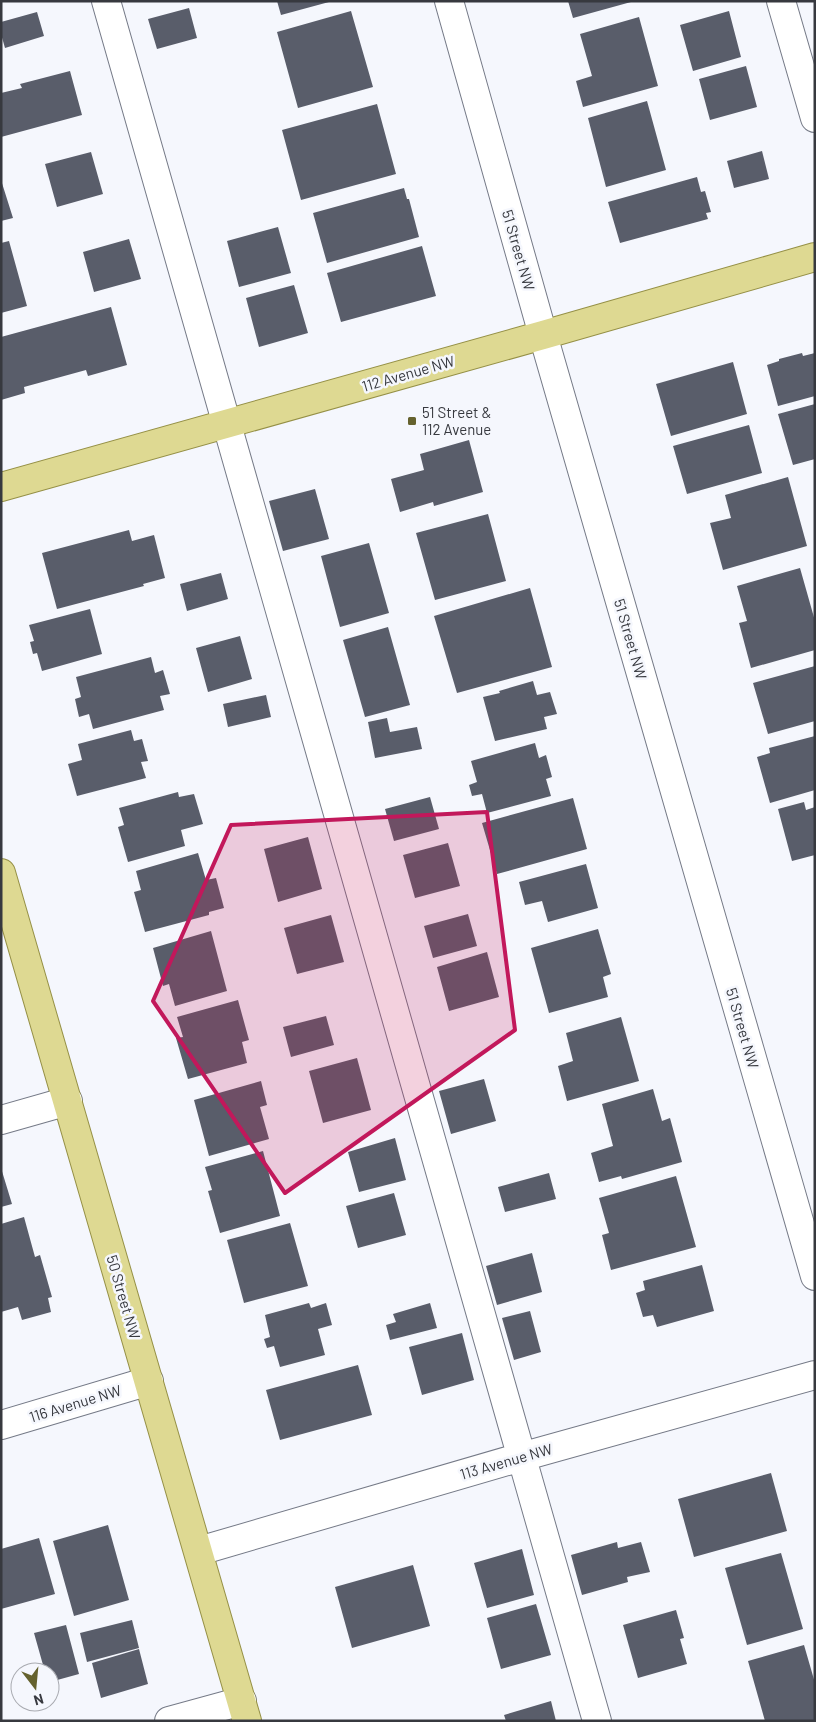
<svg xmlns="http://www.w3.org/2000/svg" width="816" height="1722" font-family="Barlow,sans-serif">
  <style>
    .building { fill: #595d6a }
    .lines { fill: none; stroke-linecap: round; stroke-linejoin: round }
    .minor-casing { stroke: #757a87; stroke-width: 30 }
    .major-casing { stroke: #959046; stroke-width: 30 }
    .minor { stroke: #fff; stroke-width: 28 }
    .major { stroke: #ded992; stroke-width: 28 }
    .marked { fill: #c2185b; fill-opacity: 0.2; stroke: #c2185b; stroke-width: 4; stroke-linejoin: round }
    .poi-dot { fill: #65622e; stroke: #f5f7fd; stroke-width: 2 }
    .labels { text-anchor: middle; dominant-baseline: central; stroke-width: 5; stroke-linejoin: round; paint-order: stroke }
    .street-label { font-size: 15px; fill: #37393f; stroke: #f5f7fd }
    .poi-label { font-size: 15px; fill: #37393f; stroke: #f5f7fd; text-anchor: start }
  </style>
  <rect width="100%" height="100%" fill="#f5f7fd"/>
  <!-- building -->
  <path class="building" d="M277,1h52v1l-48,13z
    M568,1h63v1l-58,16z
    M189,8l8,30 -40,11 -9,-30z
    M351,11l22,76 -75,21 -21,-76z
    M729,11l12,46 -48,14 -13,-46z
    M37,12l7,24 -39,12 -4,-14v-12z
    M639,17l19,69 -75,21 -7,-26 16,-5 -12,-42z
    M746,66l11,41 -47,13 -11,-41z
    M70,71l12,44 -81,22v-44l21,-5 -2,-4z
    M647,101l19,69 -60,17 -18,-69z
    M377,104l19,70 -95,26 -19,-70z
    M762,151l7,28 -35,9 -7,-27z
    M91,152l12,42 -46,13 -12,-43z
    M697,177l4,15 4,-1 6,21 -5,1 2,6 -88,24 -12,-41z
    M1,180l12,38 -12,3z
    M404,188l3,11h2l10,38 -92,26 -14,-50z
    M278,227l13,46 -52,14 -12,-46z
    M129,239l12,40 -47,13 -11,-40z
    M9,241l18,65 -26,7v-70z
    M422,246l14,50 -95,26 -14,-49z
    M294,285l14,48 -49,14 -13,-49z
    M111,307l16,58 -39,11 -2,-6 -62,17 1,6 -24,7v-63z
    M802,353l1,3 12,-3v43l-37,10 -11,-41 12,-4v-2z
    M733,362l14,52 -76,22 -15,-52z
    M815,404v55l-22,6 -15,-51z
    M749,425l13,48 -75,21 -14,-48z
    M469,440l14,52 -49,14 -1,-4 -33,10 -9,-33 33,-9 -4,-16z
    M788,477l19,69 -84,24 -13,-47 21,-5 -6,-23z
    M315,489l14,50 -46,12 -14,-50z
    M488,514l18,67 -71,19 -19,-67z
    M129,530l3,11 22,-6 11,43 -22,6 1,2 -87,23 -15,-56z
    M369,543l20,70 -49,14 -19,-71z
    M800,568l15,53v29l-64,18 -12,-45 8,-2 -10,-35z
    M221,573l7,26 -41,12 -7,-27z
    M530,588l22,79 -95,26 -23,-77z
    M90,609l12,45 -60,17 -5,-18 -4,1 -3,-12 4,-1 -5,-16z
    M388,627l22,78 -45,12 -22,-77z
    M240,636l12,43 -44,13 -12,-44z
    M151,657l4,16 8,-3 7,24 -10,2 4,14 -71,19 -4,-15 -10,3 -4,-18 6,-2 -5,-20z
    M815,666v55l-47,13 -15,-51z
    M533,681l4,14 13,-3 7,22 -13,3 3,12 -52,12 -12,-44 17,-4 -1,-2z
    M266,695l5,22 -43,10 -5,-23z
    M387,718l3,14 27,-5 5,22 -47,9 -7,-36z
    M131,730l3,11 8,-2 6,22 -7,1 5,16 -69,18 -9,-32 14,-4 -4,-16z
    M815,736v54l-45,13 -13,-46 13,-4 -1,-5z
    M535,743l4,15 7,-3 6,22 -6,2 5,17 -64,17 -5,-19 -10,2 -3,-11 8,-3 -6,-21z
    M178,792l1,5 15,-3 9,30 -22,6 4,16 -57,16 -10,-35 6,-2 -5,-17z
    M430,797l9,32 -45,12 -9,-32z
    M573,798l14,51 -90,25 -15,-51z
    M804,802l2,8 9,-3v48l-23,6 -14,-52z
    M308,837l14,52 -44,13 -14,-53z
    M448,843l12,43 -45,12 -12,-43z
    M198,853l8,27 10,-2 8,30 -15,4v3l-64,17 -11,-40 7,-2 -5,-19z
    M586,864l12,44 -50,14 -6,-21 -17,4 -6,-23z
    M468,914l9,32 -44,12 -9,-32z
    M331,915l13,47 -47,12 -13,-46z
    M598,929l13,45 -8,3 5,20 -59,16 -18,-65z
    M211,931l16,60 -52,15 -6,-22 -6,2 -10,-38z
    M487,952l12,45 -50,14 -12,-44z
    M238,1000l11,40 -7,2 5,21 -59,16 -12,-41 7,-1 -6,-20z
    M326,1016l8,29 -43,12 -8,-30z
    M621,1017l18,64 -72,20 -9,-35 15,-5 -7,-28z
    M357,1058l14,52 -48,13 -14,-52z
    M484,1079l12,42 -45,13 -12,-43z
    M261,1081l6,24 -7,2 9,32 -60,17 -15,-56z
    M653,1089l9,32 8,-3 12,44 -60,17 -1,-3 -22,6 -8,-29 22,-7 -11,-42z
    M395,1138l11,42 -47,12 -11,-40z
    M263,1151l17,65 -60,17 -12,-42 4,-1 -7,-23z
    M1,1168l11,36 -11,3z
    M549,1173l7,26 -51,13 -7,-25z
    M676,1176l20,71 -85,23 -9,-35 7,-2 -10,-35z
    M394,1193l12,42 -48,13 -12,-42z
    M24,1217l11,40 5,-2 12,42 -4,1 3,14 -29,8 -4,-13 -17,5v-88z
    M290,1223l18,63 -64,17 -17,-63z
    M532,1253l10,39 -45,13 -11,-39z
    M702,1265l12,46 -57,16 -4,-12 -10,2 -7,-24 9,-3 -2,-9z
    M309,1303l2,5 15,-5 6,22 -14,4 7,26 -45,12 -6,-21 -7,2 -3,-9 6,-2 -5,-22z
    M430,1303l7,25 -47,12 -4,-15 10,-3 -3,-8z
    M530,1311l11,41 -27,8 -12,-42z
    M462,1333l12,47 -52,15 -13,-48z
    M358,1365l14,50 -92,25 -14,-50z
    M771,1473l16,58 -93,26 -16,-58z
    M108,1525l21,75 -55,16 -21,-75z
    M39,1538l16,56 -54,15v-60z
    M617,1542l1,6 23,-6 9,30 -23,5 1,5 -46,13 -11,-40z
    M522,1549l12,46 -47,13 -13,-45z
    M781,1553l22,76 -56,16 -22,-77z
    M413,1565l17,61 -78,22 -17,-61z
    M536,1604l15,51 -50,14 -14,-51z
    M676,1610l8,28 -4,1 7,25 -49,14 -15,-53z
    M132,1620l7,28 -52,14 -7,-29z
    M66,1625l13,49 -29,8v-10h-5l-11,-39z
    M804,1645l11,38v38h-50l-17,-60z
    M139,1649l9,35 -47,14 -9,-35z
    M551,1701l5,20h-50l-2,-6z"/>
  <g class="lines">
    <defs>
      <path id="minor" d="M106,1l491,1720
        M449,1l94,334 272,941
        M781,1l34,117
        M1,1120l67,-19
        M1,1425l148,-44
        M199,1551l322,-94 294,-82
        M169,1721l73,-20"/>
      <path id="major" d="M1,487l542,-152 272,-78
        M1,873l246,848"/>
    </defs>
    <!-- minor casing -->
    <use href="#minor" class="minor-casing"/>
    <!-- major casing -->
    <use href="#major" class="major-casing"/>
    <!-- minor -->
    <use href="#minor" class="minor"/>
    <!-- major -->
    <use href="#major" class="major"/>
  </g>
  <!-- marked area -->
  <path class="marked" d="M487,812l28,218 -230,163 -132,-192 78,-176z"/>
  <!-- markers -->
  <rect class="poi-dot" x="407" y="416" width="10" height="10" rx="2.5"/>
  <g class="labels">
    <!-- street labels -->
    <g class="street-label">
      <text transform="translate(519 250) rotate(74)">51 Street NW</text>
      <text transform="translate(408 373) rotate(-16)">112 Avenue NW</text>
      <text transform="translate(631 639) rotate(74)">51 Street NW</text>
      <text transform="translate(743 1028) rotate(74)">51 Street NW</text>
      <text transform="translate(124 1297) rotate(74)">50 Street NW</text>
      <text transform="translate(75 1403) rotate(-17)">116 Avenue NW</text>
      <text transform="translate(506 1461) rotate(-16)">113 Avenue NW</text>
    </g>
    <!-- poi labels -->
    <g class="poi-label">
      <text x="422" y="412">51 Street &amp;<tspan x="422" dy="17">112 Avenue</tspan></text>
    </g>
  </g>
  <!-- border -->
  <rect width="816" height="1722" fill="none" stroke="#37393f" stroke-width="5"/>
  <!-- north arrow -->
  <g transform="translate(35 1687) rotate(164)"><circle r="24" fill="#f5f7fd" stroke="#a9abb1"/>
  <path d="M0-4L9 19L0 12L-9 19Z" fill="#65622e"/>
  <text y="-8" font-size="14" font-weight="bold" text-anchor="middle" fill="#37393f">N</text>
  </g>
</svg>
